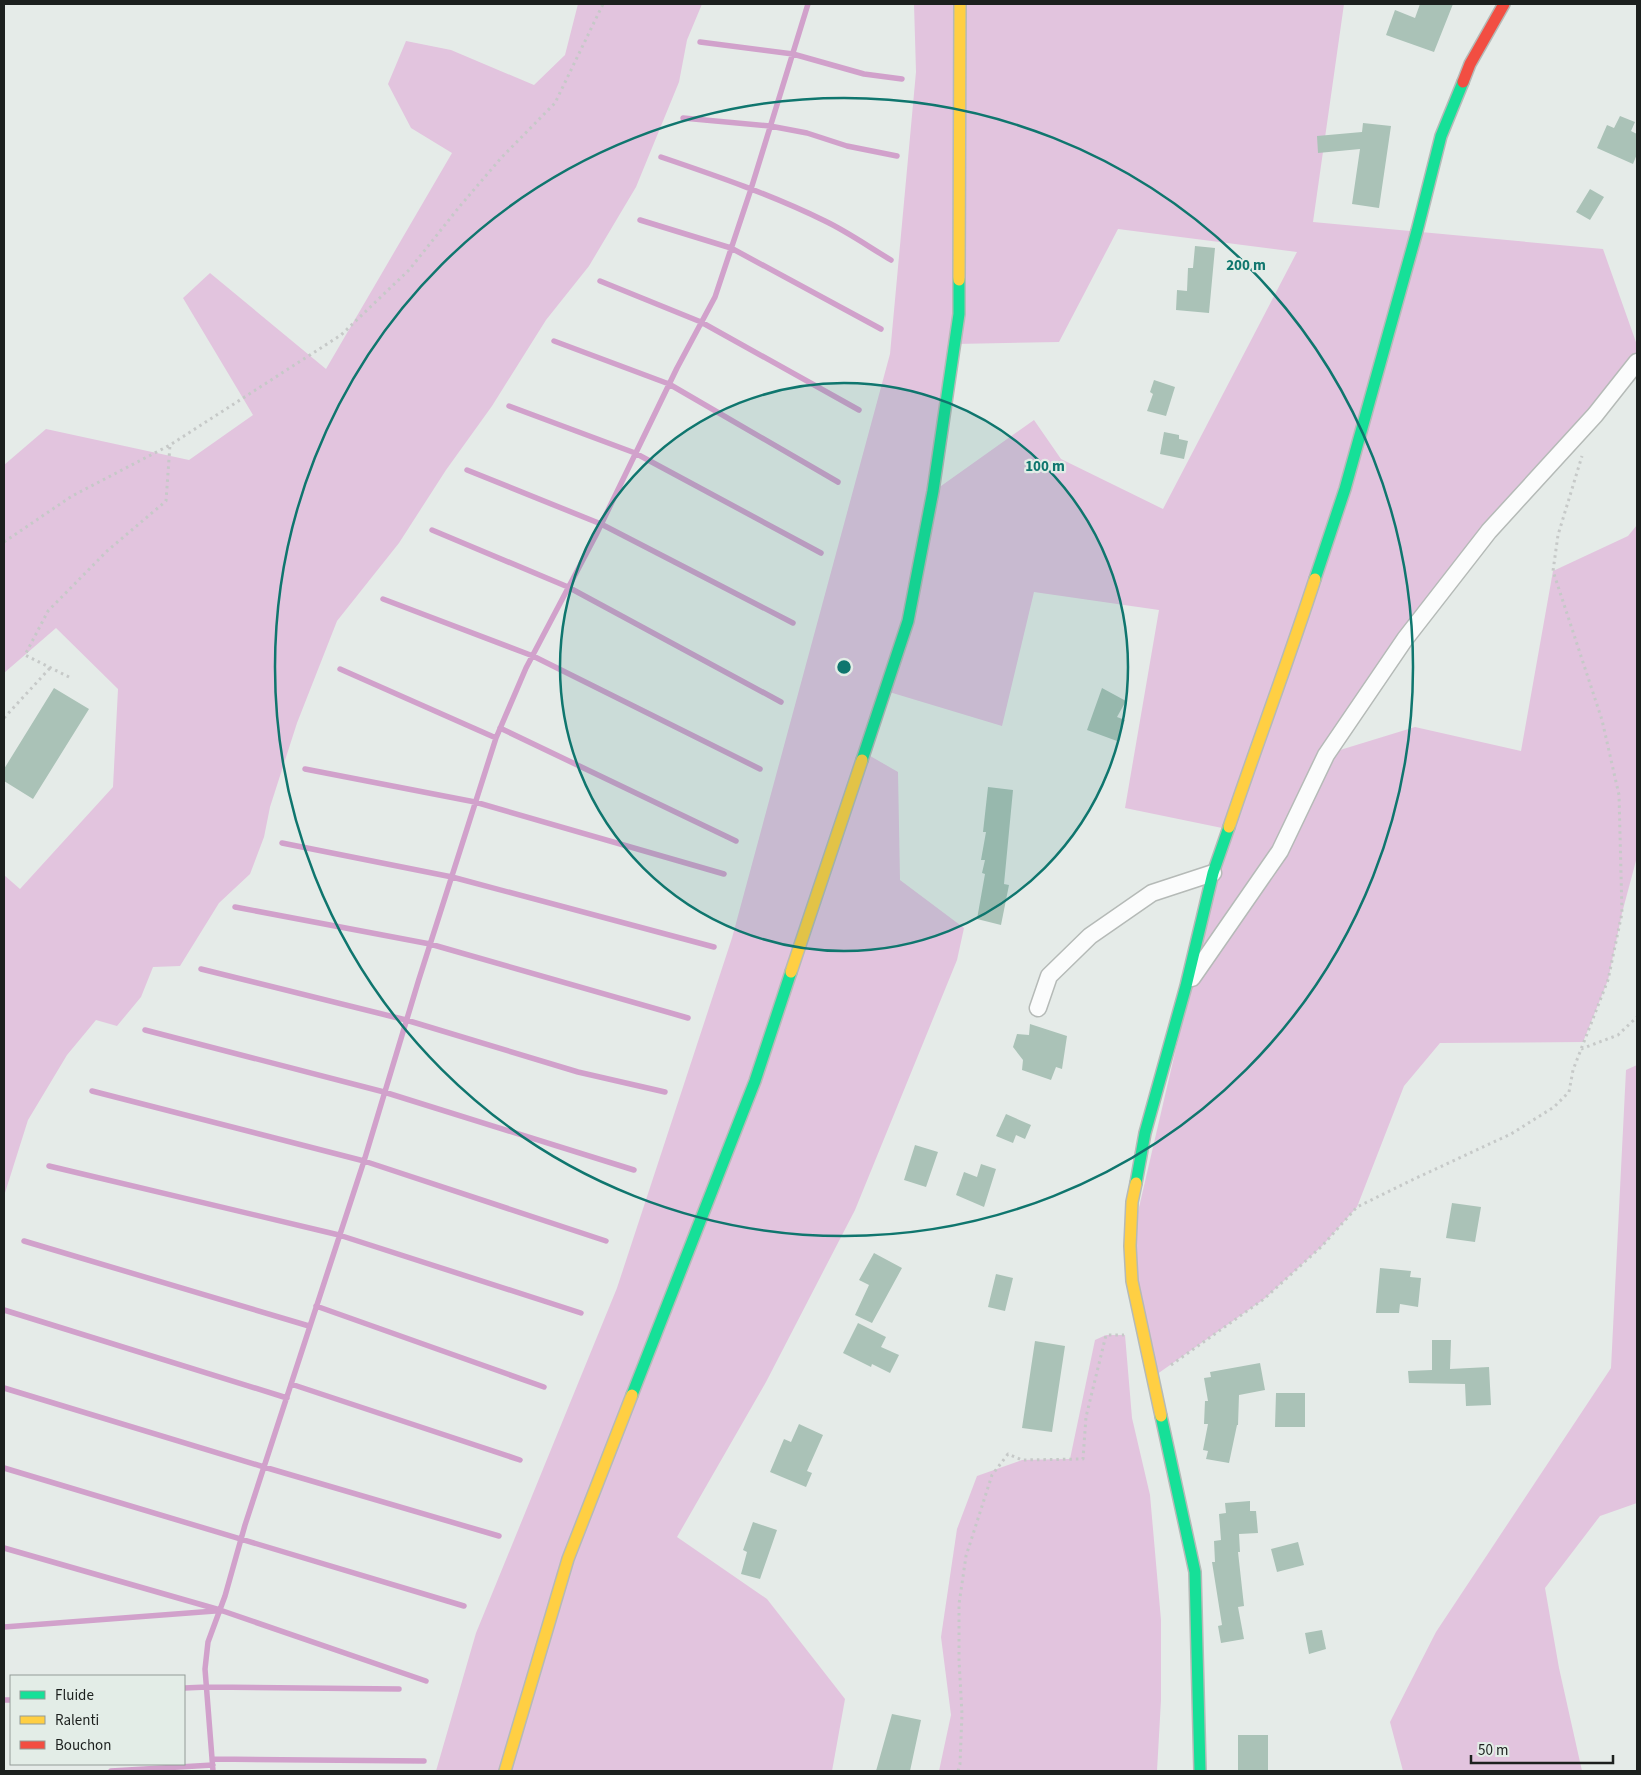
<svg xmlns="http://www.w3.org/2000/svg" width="1641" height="1775" font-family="'Source Sans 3',sans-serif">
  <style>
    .green { fill: #e2c4de; fill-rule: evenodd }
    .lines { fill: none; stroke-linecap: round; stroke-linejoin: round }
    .stream { stroke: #d1a1cb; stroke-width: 5.5 }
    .building { fill: #aac2b7 }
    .street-casing { stroke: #b5bab7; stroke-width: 19 }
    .fast-casing { stroke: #b5bab7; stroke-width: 14 }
    .slow-casing { stroke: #b5bab7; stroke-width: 14 }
    .jam-casing { stroke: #b5bab7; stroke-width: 14 }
    .path { stroke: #c6c9c8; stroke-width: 3; stroke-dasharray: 2.5 4; stroke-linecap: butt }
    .street { stroke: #fbfcfc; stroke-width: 16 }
    .fast { stroke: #16e098; stroke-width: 11 }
    .slow { stroke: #ffcf43; stroke-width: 11 }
    .jam { stroke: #f24e42; stroke-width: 11 }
    .ring { fill: none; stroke: #0f766e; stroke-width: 2.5 }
    .centre { fill: #0f766e; stroke: #e3ede7; stroke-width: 2.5 }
    .ring-label { font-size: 15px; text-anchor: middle; font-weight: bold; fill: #0f766e; stroke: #e3ede7; stroke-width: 4.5; stroke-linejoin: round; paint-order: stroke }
  </style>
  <rect width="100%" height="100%" fill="#e5ebe8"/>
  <!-- green -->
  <path class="green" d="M578,4h124l-15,36 -8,42 -43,105 -47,79 -43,54 -54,86 -46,64 -47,73 -62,78 -40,102 -27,84 -6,30 -14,37 -31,29 -39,63 -27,1 -12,30 -24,29 -21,-6 -29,35 -39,65 -24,76v-321l16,14 93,-102 5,-98 -62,-61 -52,45v-208l42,-36 143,31 64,-45 -70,-117 27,-25 116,96 126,-216 -41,-25 -23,-44 18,-43 45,9 83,35 31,-30z
    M914,4h430l-31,218 290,27 34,96v17l-148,169 -162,223 88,-27 106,24 32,-180 75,-35 9,-11v332l-15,56 -14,67 -25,62 -143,1 -36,43 -47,121 -35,39 -58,53 -111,78 -23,-131 97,-417 -102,-21 34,-198 -125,-18 -32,134 -116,-35 -21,62 33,19 2,108 64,48 -7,32 -102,250 -89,172 -89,155 90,62 78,100 -13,72h-396l40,-138 141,-345 115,-350 158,-584 26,-282zM1118,229l179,23 -134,257 -102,-50 -27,-39 -100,71 21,-147 104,-2z
    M1637,1065v438l-37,13 -55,72 14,80 23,103h-179l-13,-49 46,-90 175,-264 15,-298z
    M1106,1335h19l7,83 18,77 11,125v80l-4,71h-218l12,-56 -10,-78 16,-108 20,-53 45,-16 48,-1 25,-119z"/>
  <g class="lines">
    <!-- stream -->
    <path class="stream" d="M700,42l93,12 71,20 38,5
      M683,118l87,8 37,7 40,13 50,10
      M661,157c56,19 111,38 164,64 23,11 44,26 66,39
      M640,220l91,28 150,81
      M600,281l101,41 158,88
      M554,341l115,43 169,98
      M509,406l126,47 186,100
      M467,470l134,54 192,99
      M432,530l136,57 213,115
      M383,599l150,57 227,113
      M340,669l156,69
      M500,728l236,113
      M305,769l170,33 249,72
      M282,843l170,34 262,70
      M235,907l195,37 258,74
      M201,969l205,51 172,52 87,20
      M145,1030l239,62 250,78
      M92,1091l272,70 242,80
      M49,1166l290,69 242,78
      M24,1241l285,85
      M316,1306l228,81
      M4,1310l283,88
      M291,1384l229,76
      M4,1388l260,79 235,69
      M4,1468l460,138
      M4,1548l216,62 206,71
      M4,1627l211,-16
      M184,1688l23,-1 192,2
      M4,1700h7
      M212,1759l212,2
      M111,1771l102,-6
      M213,1771l-8,-102 3,-27 17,-46 20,-71 119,-364 55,-182 77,-241 30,-70 70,-133 81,-167 38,-71 36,-108 57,-185"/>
  </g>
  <!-- building -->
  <path class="building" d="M1420,4h33l-19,48 -48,-17 9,-25 20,8z
    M1620,116l15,6 -4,9 6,3v20l-4,10 -36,-16 10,-23 7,3z
    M1363,123l28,3 -12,82 -27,-4 8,-55 -42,4 -1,-17 45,-4z
    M1590,189l14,8 -14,23 -14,-8z
    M1195,246l20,2 -6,65 -33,-3 1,-20 10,1 1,-23h5z
    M1154,380l21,7 -9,29 -19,-5 6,-17 -3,-2z
    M1164,432l15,3v4l9,2 -4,18 -24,-5z
    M54,688l35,21 -56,90 -29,-18v-12z
    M1102,688l24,13 -9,16 8,3 -8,21 -30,-11z
    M988,787l25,3 -9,94 5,1 -8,40 -24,-6 8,-45 -3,-1 3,-13h-4l5,-28h-3z
    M1030,1024l37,12 -5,33 -6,-2 -5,13 -29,-10 1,-10 -10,-13 4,-13 12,1z
    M1006,1114l25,11 -6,14 -9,-4 -3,8 -17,-7z
    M915,1145l23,7 -12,35 -22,-7z
    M981,1164l15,5 -12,38 -28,-12 8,-23 13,5z
    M1452,1203l29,4 -6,35 -29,-4z
    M874,1253l28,15 -30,55 -17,-8 14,-30 -10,-5z
    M1380,1268l31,3 -1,6 11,1 -3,29 -18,-3 -1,9h-23z
    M996,1274l17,4 -8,33 -17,-4z
    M858,1323l28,14 -5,10 18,8 -9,18 -18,-9 -1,3 -28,-14z
    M1432,1340h19l-1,29 39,-2 2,38 -25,1 -1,-22 -56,-1 -1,-12 24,-1z
    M1035,1341l30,5 -13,86 -30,-4z
    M1260,1363l5,27 -26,5 -1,30h-1l-8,38 -23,-4 2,-8 -5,-1 5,-26h-4l1,-23h3l-4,-23 7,-1 -1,-5z
    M1276,1393h29v34h-30z
    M799,1424l24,11 -16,36 5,2 -6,14 -36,-15 14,-33 7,3z
    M1250,1501v10h6l2,22 -19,1 1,18h-2l6,54 -6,1 6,32 -23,4 -3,-17 4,-1 -10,-63h3l-1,-21 7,-1 -2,-26 7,-1 -1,-10z
    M753,1522l24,8 -17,49 -19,-5 6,-22 -4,-2z
    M1298,1542l6,23 -27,7 -6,-23z
    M1322,1630l4,19 -17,5 -4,-21z
    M892,1714l29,6 -11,51h-34z
    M1238,1735h30v36h-30z"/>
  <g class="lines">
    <defs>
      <path id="street" d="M1192,978l88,-127 46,-96 79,-116 84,-108 106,-116 42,-53
        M1038,1008l11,-32 41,-40 62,-43 61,-20"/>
      <path id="fast" d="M1315,579l30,-90 72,-258 24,-95 22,-54
        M862,760l46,-139 25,-130 26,-177v-34
        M1136,1183l9,-50 41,-147 27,-113 16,-46
        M632,1395l123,-314 36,-109
        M1161,1416l34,156 5,199"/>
      <path id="slow" d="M959,280l1,-276
        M1229,827c28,-83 59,-165 86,-248
        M791,972l71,-212
        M1136,1183l-4,19 -2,44 2,35 29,135
        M505,1771l63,-212 64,-164"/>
      <path id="jam" d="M1463,82l7,-18 34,-60"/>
    </defs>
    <!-- street casing -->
    <use href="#street" class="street-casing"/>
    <!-- fast casing -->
    <use href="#fast" class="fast-casing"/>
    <!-- slow casing -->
    <use href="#slow" class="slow-casing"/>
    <!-- jam casing -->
    <use href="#jam" class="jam-casing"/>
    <!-- path -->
    <path class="path" d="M4,542l68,-46 98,-51 171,-110 68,-65 51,-64 41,-48 54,-55 48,-99
      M69,677l-44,-22 23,-44 59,-60 59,-50 4,-56
      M4,718l46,-50
      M1581,1049l37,-14 19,-18
      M1171,1365l93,-66 58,-53 35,-39 57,-28 97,-45 43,-27 15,-15 4,-22 35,-90 14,-67 -3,-118 -17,-75 -49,-149 5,-36 24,-79
      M958,1771l2,-7 2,-50 -3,-54v-56l7,-48 26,-81 16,-21 14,6 61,-1 3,-42 20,-82h18"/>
    <!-- street -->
    <use href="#street" class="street"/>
    <!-- fast -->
    <use href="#fast" class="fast"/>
    <!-- slow -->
    <use href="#slow" class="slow"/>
    <!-- jam -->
    <use href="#jam" class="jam"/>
  </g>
  <!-- distance rings -->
  <circle cx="844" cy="667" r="284" fill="#0f766e" fill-opacity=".12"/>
  <g class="ring">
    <circle cx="844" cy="667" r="284"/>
    <circle cx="844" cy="667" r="569"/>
  </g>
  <circle cx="844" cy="667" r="8" class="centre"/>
  <g class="ring-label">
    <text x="1246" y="270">200 m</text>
    <text x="1045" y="471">100 m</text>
  </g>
  <!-- border -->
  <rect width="1641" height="1775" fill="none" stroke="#1c201e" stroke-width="10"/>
  <!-- legend -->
  <rect x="10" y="1675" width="175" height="90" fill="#e3ede7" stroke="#939b97"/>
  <rect x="20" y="1691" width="25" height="8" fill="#16e098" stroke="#939b97"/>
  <text x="55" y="1700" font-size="15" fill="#1c201e">Fluide</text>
  <rect x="20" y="1716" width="25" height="8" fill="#ffcf43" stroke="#939b97"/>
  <text x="55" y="1725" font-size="15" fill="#1c201e">Ralenti</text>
  <rect x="20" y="1741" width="25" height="8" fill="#f24e42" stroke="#939b97"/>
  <text x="55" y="1750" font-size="15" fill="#1c201e">Bouchon</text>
  <!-- scale -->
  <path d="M1471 1755v8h142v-8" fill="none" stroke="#1c201e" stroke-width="2.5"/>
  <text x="1478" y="1755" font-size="15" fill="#1c201e" stroke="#e3ede7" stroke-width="4" paint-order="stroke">50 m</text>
</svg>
